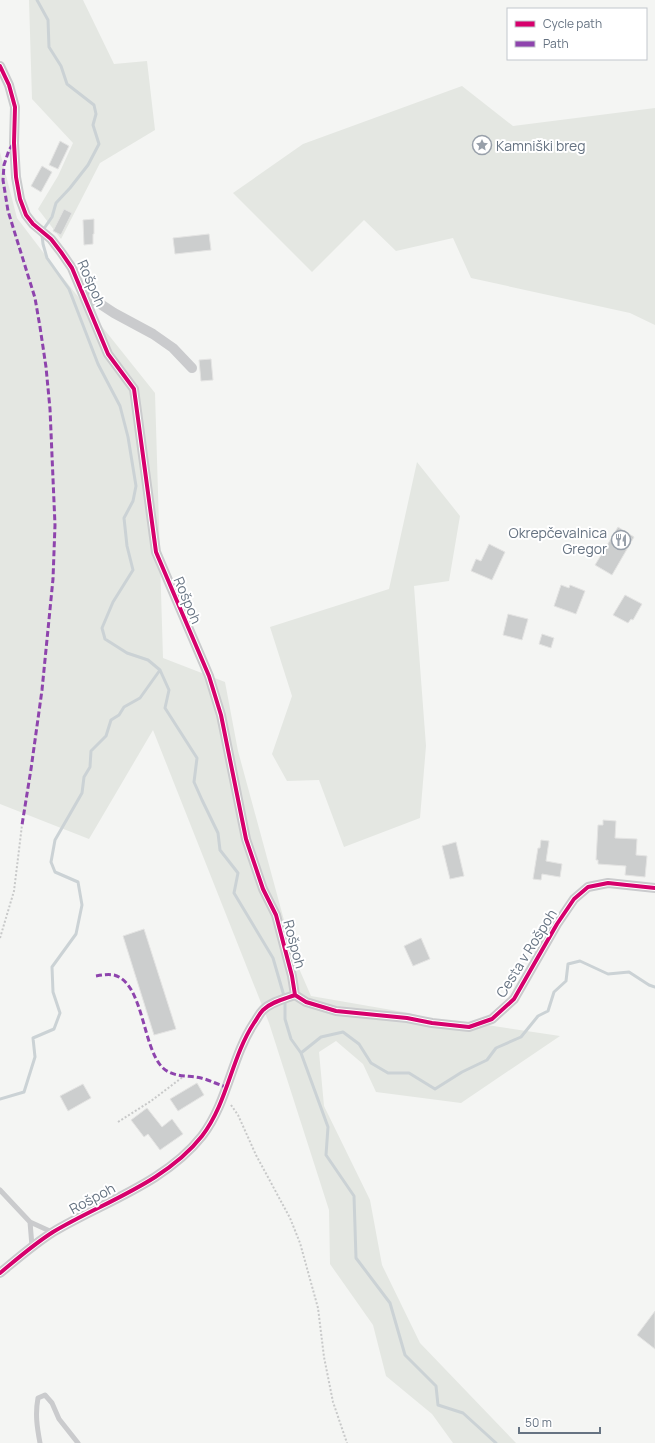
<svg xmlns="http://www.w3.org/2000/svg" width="655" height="1443" font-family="Manrope,sans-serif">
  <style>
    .green { fill: #e4e7e2 }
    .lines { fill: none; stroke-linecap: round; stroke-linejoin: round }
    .stream { stroke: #cbd2d5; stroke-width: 3 }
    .building { fill: #cccece; stroke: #e4e4e3 }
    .path { stroke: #c8c9c9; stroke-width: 2; stroke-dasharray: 2 2; stroke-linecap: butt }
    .service { stroke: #cacbcd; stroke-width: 5 }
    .minor { stroke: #cacbcd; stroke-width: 10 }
    .quiet { stroke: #8e44ad; stroke-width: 3; stroke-dasharray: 6 3; stroke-linecap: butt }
    .cycleway-casing { stroke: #fff; stroke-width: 6 }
    .cycleway { stroke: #d6006c; stroke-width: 4 }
    .labels { text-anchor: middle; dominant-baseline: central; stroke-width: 4; stroke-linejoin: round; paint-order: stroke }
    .poi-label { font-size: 14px; fill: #667382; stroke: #fff; text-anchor: start }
    .street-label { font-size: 14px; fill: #667382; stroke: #fff }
  </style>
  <rect width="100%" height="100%" fill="#f4f5f3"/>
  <!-- green -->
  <path class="green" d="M29,0h54l31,64 33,-3 8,69 -55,33 -39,76 -23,-30 20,-33 15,-33 -41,-44z
    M462,86l51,40 142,-18v217l-25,-12 -159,-35 -18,-40 -57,13 -32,-31 -52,52 -79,-79 70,-49z
    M0,152l17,66 35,46 103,129 8,265 62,24 13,69 56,206 17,39 98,17 25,7 53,5 73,11 -99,67 -85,-11 -13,-28 -27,-23 -17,11 5,54 46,94 12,65 38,78 96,100h-63l-21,-29 -46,-38 -13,-51 -43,-61 -1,-54 -60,-187 -116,-293 -64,109 -89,-35z
    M417,462l43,54 -11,65 -35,5 12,160 -6,72 -76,29 -25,-67 -32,1 -15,-27 20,-58 -22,-69 119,-38z"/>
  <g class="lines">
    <!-- stream -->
    <path class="stream" d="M37,0l11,20 1,27 12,19 6,18 27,21 2,9 -3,11 6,19 -11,21 -18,23 -14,15 -4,14 -9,13
      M42,235l1,9 4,14 22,31 29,75 22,42 8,31 8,49 -3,15 -9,17 3,28 6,24 -20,32 -11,26 3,11 22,14 21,7 12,10 9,20 -4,18 32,50 -3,24 8,18 16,33 2,17 18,23 -4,20 39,65 11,38
      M285,1001v18l6,20 10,14 27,74 -2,28 28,41 2,62 34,45 15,52 31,31 2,19 25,8 33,30
      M301,1053l20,-16 22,-5 16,12 12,19 17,10h21l26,16 27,-17 25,-12 9,-12 25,-11 17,-21 10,-5 6,-19 12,-11 2,-17 12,-3 28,13 21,-2 20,13 6,2
      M0,1099l24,-7 11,-35 -2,-19 21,-9 6,-16 -7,-21 -1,-25 24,-33 6,-29 -4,-23 -23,-10 -4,-10 4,-22 27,-47 2,-16 6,-10 1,-16 15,-15 5,-16 8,-5 5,-8 16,-9 20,-28"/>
  </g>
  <!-- building -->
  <path class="building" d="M60,141l9,5 -11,23 -9,-4z
    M42,166l10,6 -11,20 -10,-6z
    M64,209l8,4 -11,22 -8,-4z
    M94,219v15h-1v10l-9,1 -1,-25z
    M209,234l2,16 -36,4 -2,-16z
    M211,359l2,21 -12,1 -2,-21z
    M618,527l16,10 -22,38 -17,-10z
    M489,544l16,8 -13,28 -21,-9 5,-12 5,2z
    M561,585l8,3 1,-3 15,6 -9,23 -22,-8z
    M625,595l17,9 -9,16 -2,-1 -3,4 -15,-8z
    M508,614l20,5 -6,21 -19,-5z
    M542,634l12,4 -3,10 -12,-4z
    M603,820l13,1 -1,17 22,1 -1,16 11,1 -2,21 -20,-2 1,-9 -28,-2v-4h-2l2,-35h5z
    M541,840l8,1 -3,20 16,3 -2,13 -18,-3 -1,6 -8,-1 5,-31h2z
    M456,842l8,34 -14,3 -8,-33z
    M144,929l32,100 -22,6 -31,-99z
    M421,938l9,21 -17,7 -9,-20z
    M197,1083l7,12 -26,16 -8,-12z
    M83,1084l8,14 -23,13 -8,-15z
    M147,1108l15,19 10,-8 11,15 -23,16 -12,-16 -4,3 -13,-17z
    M655,1311v38l-18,-14z"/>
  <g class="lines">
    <!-- path -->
    <path class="path" d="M0,938l14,-47 8,-66
      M231,1105l7,10 18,40 34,63 10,25 18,65 6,49 9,45 14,41
      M118,1122l33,-21 33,-25"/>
    <!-- service -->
    <path class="service" d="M0,1190l30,32 22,10
      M30,1222l2,24
      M40,1443c-3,-16 -5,-29 -2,-45l7,-3 7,8 7,16 19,24"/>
    <!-- minor -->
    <path class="minor" d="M0,66l9,19 6,22 -1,36 2,34 4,22 6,16 7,9 18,15 10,13 11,16 36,86 26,35 22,163 53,124 12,39 25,124 17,50 13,26 16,61 3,19
      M82,292l32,21 39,21 20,14 19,20
      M295,995l11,7 30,9 71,7 25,5 37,4 23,-8 22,-20 43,-75 17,-25 14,-12 20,-4 47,5
      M0,1273c17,-14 34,-29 53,-41 50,-30 112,-49 149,-96 26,-34 29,-78 52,-113 3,-4 5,-9 9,-13 8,-8 21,-11 32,-15"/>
    <!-- quiet -->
    <path class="quiet" d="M13,144l-4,6 -5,15 -1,15 5,31 27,87 5,29 6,40 4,42 5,116 -2,54 -11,111 -11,79 -9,56
      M96,976c6,-1 12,-2 18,-1 30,8 28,73 49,93 11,10 25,7 38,10 9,2 17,7 26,9"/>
    <defs>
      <path id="cycleway" d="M0,66l9,19 6,22 -1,36 2,34 4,22 6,16 7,9 18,15 10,13 11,16 36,86 26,35 22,163 53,124 12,39 25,124 17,50 13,26 16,61 3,19
        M295,995l11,7 30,9 71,7 25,5 37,4 23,-8 22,-20 43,-75 17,-25 14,-12 20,-4 47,5
        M0,1273c17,-14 34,-29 53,-41 50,-30 112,-49 149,-96 26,-34 29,-78 52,-113 3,-4 5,-9 9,-13 8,-8 21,-11 32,-15"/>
    </defs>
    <!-- cycleway casing -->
    <use href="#cycleway" class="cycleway-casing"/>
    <!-- cycleway -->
    <use href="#cycleway" class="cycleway"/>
  </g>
  <!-- icons -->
  <defs>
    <symbol id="sight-ring" viewBox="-11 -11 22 22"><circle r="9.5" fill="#fff" stroke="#98a0aa" stroke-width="1.5"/><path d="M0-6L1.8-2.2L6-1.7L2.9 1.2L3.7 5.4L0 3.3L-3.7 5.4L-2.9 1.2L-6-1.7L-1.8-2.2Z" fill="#98a0aa"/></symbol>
    <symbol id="restaurant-ring" viewBox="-11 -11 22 22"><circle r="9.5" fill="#fff" stroke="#98a0aa" stroke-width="1.5"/><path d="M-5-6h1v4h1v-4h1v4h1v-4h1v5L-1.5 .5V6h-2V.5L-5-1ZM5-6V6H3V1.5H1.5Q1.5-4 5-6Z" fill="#98a0aa"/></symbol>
  </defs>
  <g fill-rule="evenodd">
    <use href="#sight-ring" x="471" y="134" width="22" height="22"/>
    <use href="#restaurant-ring" x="610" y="529" width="22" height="22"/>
  </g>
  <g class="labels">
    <!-- poi labels -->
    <g class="poi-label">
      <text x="496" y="145">Kamniški breg</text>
      <text x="607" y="532" text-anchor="end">Okrepčevalnica<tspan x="607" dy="16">Gregor</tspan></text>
    </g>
    <!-- street labels -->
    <g class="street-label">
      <text transform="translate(92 283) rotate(66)">Rošpoh</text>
      <text transform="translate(188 600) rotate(67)">Rošpoh</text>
      <text transform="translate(295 944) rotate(75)">Rošpoh</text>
      <text transform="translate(526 953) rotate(-58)">Cesta v Rošpoh</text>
      <text transform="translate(92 1198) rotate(-28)">Rošpoh</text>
    </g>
  </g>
  <!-- legend -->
  <rect x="507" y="8" width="140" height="52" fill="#ffffff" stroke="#c2c7cd"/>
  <rect x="515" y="21" width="20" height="6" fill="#d6006c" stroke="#c2c7cd"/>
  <text x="543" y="28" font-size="12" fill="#667382">Cycle path</text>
  <rect x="515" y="41" width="20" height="6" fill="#8e44ad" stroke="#c2c7cd"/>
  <text x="543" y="48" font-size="12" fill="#667382">Path</text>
  <!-- scale -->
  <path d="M519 1427v6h81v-6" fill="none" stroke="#667382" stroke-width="2"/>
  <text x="525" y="1427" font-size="12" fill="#667382" stroke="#ffffff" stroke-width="3" paint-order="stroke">50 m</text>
</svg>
